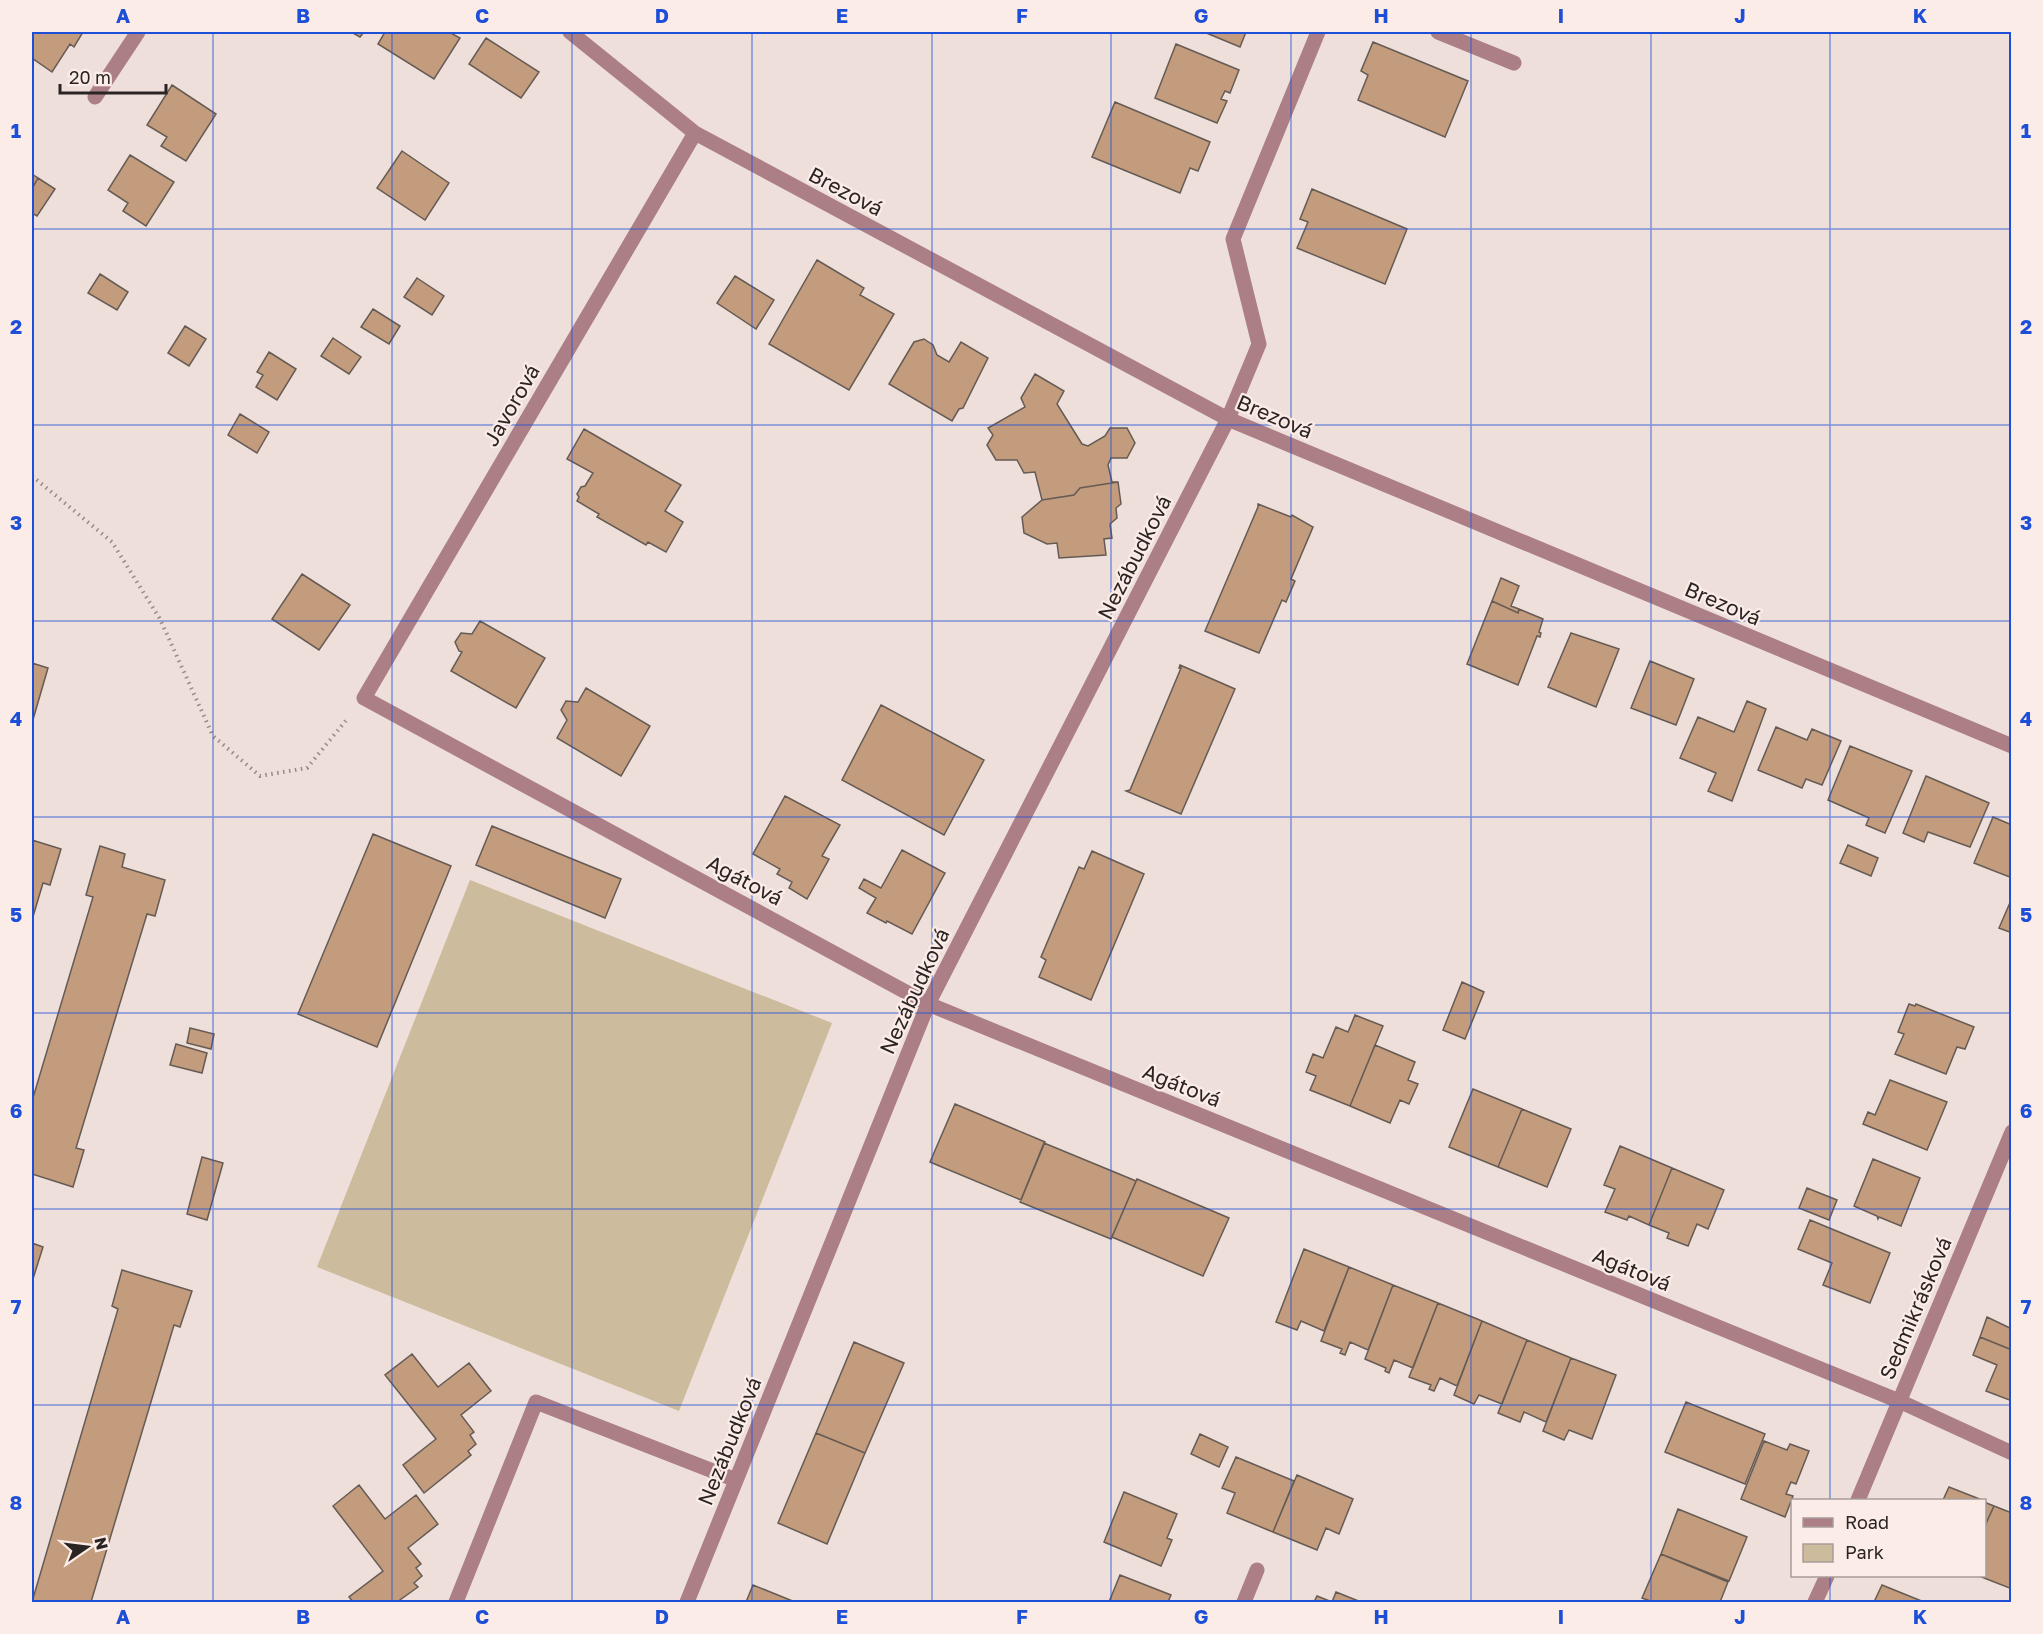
<svg xmlns="http://www.w3.org/2000/svg" width="2043" height="1634" font-family="'Golos Text',sans-serif">
  <style>
    .green { fill: #ccbb9c }
    .building { fill: #c39b7d; stroke: #665b54; stroke-width: 1.5 }
    .lines { fill: none; stroke-linecap: round; stroke-linejoin: round }
    .path { stroke: #968b88; stroke-width: 4; stroke-dasharray: 1.5 4.5; stroke-linecap: butt }
    .minor { stroke: #ab7f85; stroke-width: 15 }
    .grid { fill: none; stroke: #1d4ed8; stroke-width: 1.5; stroke-opacity: 0.55 }
    .labels { text-anchor: middle; dominant-baseline: central; stroke-width: 4.5; stroke-linejoin: round; paint-order: stroke }
    .street-label { font-size: 21px; fill: #2a2422; stroke: #fcece8 }
    .neatline { fill: none; stroke: #1d4ed8; stroke-width: 2 }
    .grid-label { font-size: 20px; text-anchor: middle; font-weight: bold; fill: #1d4ed8 }
  </style>
  <rect width="100%" height="100%" fill="#eedfdb"/>
  <!-- green -->
  <path class="green" d="M470,880l362,143 -153,388 -362,-144z"/>
  <!-- building -->
  <path class="building" d="M32,32h51l-9,15 -4,-3 -18,28 -20,-14z
    M351,32h13l-4,5z
    M385,32h64l11,6 -26,41 -56,-35z
    M1204,32h42l-6,15z
    M486,38l53,34 -18,26 -52,-34z
    M1373,42l95,39 -23,56 -87,-37 10,-25 -7,-4z
    M1176,44l63,26 -9,23 -5,-2 -4,8 6,2 -10,22 -62,-25z
    M172,85l44,29 -30,47 -25,-15 6,-9 -20,-12z
    M1115,102l95,40 -12,29 -8,-3 -10,25 -88,-36z
    M402,151l47,32 -24,37 -48,-32z
    M130,155l44,27 -28,44 -23,-15 5,-8 -20,-13z
    M32,174l6,4 -6,11z
    M38,178l17,11 -18,27 -5,-3v-24z
    M1312,189l95,40 -22,55 -88,-36 11,-26 -8,-3z
    M817,260l47,28 -4,7 34,19 -45,76 -80,-46z
    M100,274l28,18 -11,18 -29,-17z
    M735,276l39,24 -18,29 -39,-26z
    M417,278l27,18 -12,19 -28,-18z
    M373,309l27,17 -11,18 -28,-17z
    M185,326l21,13 -17,27 -21,-13z
    M333,338l28,19 -12,17 -28,-18z
    M924,339l9,6 4,10 12,7 12,-20 27,16 -25,50 -4,1 -7,12 -63,-37 25,-42z
    M269,352l27,17 -19,31 -21,-13 7,-12 -6,-3z
    M1035,374l29,17 -7,13 25,40 6,2 17,-10 5,-8h17l8,15 -8,15h-16l-3,7 4,17h6l-38,6 -6,7 -32,5 -7,-28 -11,1 -7,-13h-21l-9,-15 6,-10 -5,-7 37,-21 -4,-9z
    M240,414l29,18 -12,21 -29,-18z
    M584,429l97,56 -16,26 18,11 -17,30 -18,-10 -2,3 -49,-28 2,-3 -22,-13 2,-4 -2,-3 4,-7 4,-1 8,-13 -26,-14z
    M1118,482l3,22 -5,4 1,10 -7,6 2,14 -8,1 2,16 -47,3 -2,-15 -10,1 -23,-11 -2,-16 20,-17 32,-5 6,-7z
    M1258,504l33,13 1,-2 21,12 -22,52 4,2 -9,21 -4,-2 -23,53 -54,-22 53,-124z
    M302,574l48,31 -31,45 -47,-31z
    M1501,578l18,8 -8,20 8,3 -1,4 -26,-12z
    M1492,601l26,12 1,-4 24,10 -4,13 2,1 -1,4 -3,-1 -19,49 -51,-21z
    M480,621l65,37 -29,50 -65,-37 11,-19 -3,-1 -4,-9 6,-9 11,1z
    M1571,633l48,16 -23,58 -48,-20z
    M1650,661l44,18 -18,46 -45,-17z
    M32,663l16,5 -16,55z
    M1180,665l55,24 -54,125 -55,-23 4,-1 51,-122h-2z
    M586,688l64,38 -29,50 -64,-38 10,-18 -6,-10 5,-9 12,1z
    M1747,701l19,8 -34,92 -24,-10 8,-18 -36,-15 18,-41 36,15z
    M881,705l103,55 -40,75 -102,-55z
    M1776,727l31,13 5,-11 29,12 -19,44 -16,-6 -4,9 -44,-18z
    M1850,746l62,25 -27,62 -19,-8 3,-7 -41,-18z
    M1926,776l63,27 -19,44 -42,-15 -4,10 -21,-9z
    M785,796l55,29 -18,31 7,3 -22,40 -18,-11 3,-6 -15,-8 3,-5 -27,-15z
    M1993,817l19,8v53l-38,-15z
    M492,826l129,53 -16,39 -129,-53z
    M373,834l78,32 -74,181 -79,-33z
    M32,840l29,9 -11,36 -7,-2 -11,37z
    M1848,845l30,13 -7,18 -31,-13z
    M100,846l25,8 -3,13 43,13 -10,36 -8,-2 -71,234 8,2 -11,37 -41,-13v-73l61,-204 -7,-2z
    M902,850l43,23 -33,61 -25,-13 -1,2 -19,-10 9,-15 -17,-10 5,-9 17,9z
    M1092,851l52,23 -53,126 -52,-23 7,-17 -5,-3 38,-90 5,2z
    M2012,898v35l-13,-5z
    M1462,982l22,10 -19,47 -22,-9z
    M1909,1004l6,2 1,-2 58,23 -9,22 -8,-2 -11,27 -51,-20 9,-20 -6,-2z
    M1355,1015l28,11 -33,80 -40,-16 6,-14 -10,-4 7,-18 10,4 13,-31 12,5z
    M190,1028l24,6 -3,15 -24,-6z
    M176,1044l31,9 -5,20 -32,-8z
    M1375,1045l40,17 -7,18 10,4 -9,20 -9,-4 -10,23 -40,-17z
    M1890,1080l57,22 -20,48 -64,-26 5,-12 7,3z
    M1473,1089l49,20 -24,58 -49,-20z
    M955,1104l90,38 -24,58 -91,-38z
    M1522,1109l49,20 -24,58 -49,-20z
    M1044,1143l92,38 -25,58 -91,-37z
    M1620,1146l52,22 -23,57 -20,-9 -2,4 -22,-8 10,-23 -11,-4z
    M202,1157l21,6 -16,57 -20,-6z
    M1873,1159l47,19 -19,48 -22,-9 -1,2 -1,-3 -23,-10z
    M1672,1168l52,22 -16,39 -11,-5 -9,22 -21,-8 2,-5 -20,-8z
    M1137,1179l92,39 -26,58 -91,-39z
    M1807,1188l30,12 -8,20 -30,-12z
    M1810,1220l80,33 -20,50 -47,-18 9,-22 -34,-14z
    M32,1243l11,4 -11,35z
    M1304,1249l45,18 -25,64 -23,-10 -4,9 -21,-8z
    M1349,1267l44,18 -25,65 -18,-8 -5,13 -5,-2 2,-4 -21,-8z
    M122,1270l70,21 -12,36 -6,-2 -83,277h-59l86,-293 -6,-3z
    M1393,1285l45,18 -25,65 -19,-8 -5,13 -4,-2 1,-3 -21,-9z
    M1438,1303l44,18 -25,65 -17,-8 -6,13 -5,-2 2,-4 -22,-8z
    M1987,1317l25,12v21l-32,-13z
    M1482,1321l45,19 -25,64 -23,-9 -5,9 -20,-9z
    M1980,1337l32,13v51l-26,-10 11,-26 -24,-10z
    M1527,1340l44,18 -25,64 -22,-10 -4,10 -22,-9z
    M854,1342l50,21 -39,90 -49,-20z
    M412,1354l26,33 31,-24 22,28 -30,24 13,17 -4,3 6,9 -8,7 3,4 -47,38 -21,-28 33,-26 -51,-64z
    M1571,1358l45,17 -24,64 -23,-9 -5,10 -21,-9z
    M1686,1402l79,32 -20,50 -80,-32z
    M816,1433l49,20 -38,91 -49,-21z
    M1200,1434l28,13 -9,20 -28,-13z
    M1764,1441l23,9 3,-6 19,7 -13,33 -5,-2 -5,12 7,2 -8,21 -44,-18z
    M1236,1457l58,24 -21,51 -46,-19 8,-20 -13,-5z
    M1297,1475l56,24 -14,35 -13,-6 -9,22 -44,-18z
    M359,1485l26,34 31,-24 22,29 -30,24 13,16 -5,4 6,8 -8,7 4,4 -21,15h-44l-4,-5 34,-26 -50,-65z
    M1949,1487l33,13h-39z
    M1124,1492l53,22 -10,24 5,2 -11,26 -57,-24z
    M1984,1502l10,4 -10,22z
    M1994,1506l18,7v76l-33,-13h5v-48z
    M1678,1509l69,28 -18,44 -68,-27z
    M1661,1554l67,28 -8,20h-67l-11,-4z
    M1120,1575l51,20 -3,7h-59z
    M753,1585l42,17h-49z
    M1882,1585l42,17h-50z
    M1336,1592l25,10h-47l3,-6 15,6z"/>
  <g class="lines">
    <!-- path -->
    <path class="path" d="M32,476l80,66 48,77 53,117 47,40 47,-8 41,-50"/>
    <!-- minor -->
    <path class="minor" d="M570,32l125,101 533,286 784,327
      M1438,32l76,31
      M95,97l43,-65
      M695,133l-331,565 564,306 971,397 113,52
      M1858,1500l154,-368
      M456,1602l80,-200 200,78
      M687,1602l241,-598 300,-585 31,-75 -26,-105 85,-207
      M1244,1602l13,-32
      M1815,1602l12,-26"/>
  </g>
  <!-- grid -->
  <path class="grid" d="M213,32v1570M392,32v1570M572,32v1570M752,32v1570M932,32v1570M1111,32v1570M1291,32v1570M1471,32v1570M1651,32v1570M1830,32v1468M32,229h1980M32,425h1980M32,621h1980M32,817h1980M32,1013h1980M32,1209h1980M32,1405h1980M1830,1576v26"/>
  <g class="labels">
    <!-- street labels -->
    <g class="street-label">
      <text transform="translate(846 191) rotate(28)">Brezová</text>
      <text transform="translate(511 405) rotate(-60)">Javorová</text>
      <text transform="translate(1275 416) rotate(23)">Brezová</text>
      <text transform="translate(1134 557) rotate(-63)">Nezábudková</text>
      <text transform="translate(1723 603) rotate(23)">Brezová</text>
      <text transform="translate(745 880) rotate(28)">Agátová</text>
      <text transform="translate(914 991) rotate(-65)">Nezábudková</text>
      <text transform="translate(1182 1085) rotate(22)">Agátová</text>
      <text transform="translate(1632 1269) rotate(22)">Agátová</text>
      <text transform="translate(1915 1308) rotate(-67)">Sedmikrásková</text>
      <text transform="translate(729 1441) rotate(-68)">Nezábudková</text>
    </g>
  </g>
  <!-- border -->
  <rect width="2043" height="1634" fill="none" stroke="#fcece8" stroke-width="66"/>
  <!-- legend -->
  <rect x="1791" y="1499" width="195" height="78" fill="#fcece8" stroke="#a89c99" stroke-width="1.5"/>
  <rect x="1803" y="1518" width="30" height="9" fill="#ab7f85" stroke="#a89c99" stroke-width="1.5"/>
  <text x="1845" y="1529" font-size="18" fill="#2a2422">Road</text>
  <rect x="1803" y="1544" width="30" height="18" fill="#ccbb9c" stroke="#a89c99" stroke-width="1.5"/>
  <text x="1845" y="1559" font-size="18" fill="#2a2422">Park</text>
  <!-- north arrow -->
  <g transform="translate(87 1547) rotate(76)" stroke="#fcece8" stroke-width="4.5" paint-order="stroke">
  <path d="M0-4.5L10 22L0 15L-10 22Z" fill="#2a2422"/>
  <text y="-9" font-size="16" font-weight="bold" text-anchor="middle" fill="#2a2422">N</text>
  </g>
  <!-- scale -->
  <path d="M60 84v9h106v-9" fill="none" stroke="#2a2422" stroke-width="3"/>
  <text x="69" y="84" font-size="18" fill="#2a2422" stroke="#fcece8" stroke-width="4.5" paint-order="stroke">20 m</text>
  <rect x="33" y="33" width="1977" height="1568" class="neatline"/>
  <g class="grid-label">
    <text x="123" y="23">A</text>
    <text x="303" y="23">B</text>
    <text x="482" y="23">C</text>
    <text x="662" y="23">D</text>
    <text x="842" y="23">E</text>
    <text x="1022" y="23">F</text>
    <text x="1201" y="23">G</text>
    <text x="1381" y="23">H</text>
    <text x="1561" y="23">I</text>
    <text x="1740" y="23">J</text>
    <text x="1920" y="23">K</text>
    <text x="16" y="138">1</text>
    <text x="2026" y="138">1</text>
    <text x="16" y="334">2</text>
    <text x="2026" y="334">2</text>
    <text x="16" y="530">3</text>
    <text x="2026" y="530">3</text>
    <text x="16" y="726">4</text>
    <text x="2026" y="726">4</text>
    <text x="16" y="922">5</text>
    <text x="2026" y="922">5</text>
    <text x="16" y="1118">6</text>
    <text x="2026" y="1118">6</text>
    <text x="16" y="1314">7</text>
    <text x="2026" y="1314">7</text>
    <text x="16" y="1510">8</text>
    <text x="2026" y="1510">8</text>
    <text x="123" y="1624">A</text>
    <text x="303" y="1624">B</text>
    <text x="482" y="1624">C</text>
    <text x="662" y="1624">D</text>
    <text x="842" y="1624">E</text>
    <text x="1022" y="1624">F</text>
    <text x="1201" y="1624">G</text>
    <text x="1381" y="1624">H</text>
    <text x="1561" y="1624">I</text>
    <text x="1740" y="1624">J</text>
    <text x="1920" y="1624">K</text>
  </g>
</svg>
